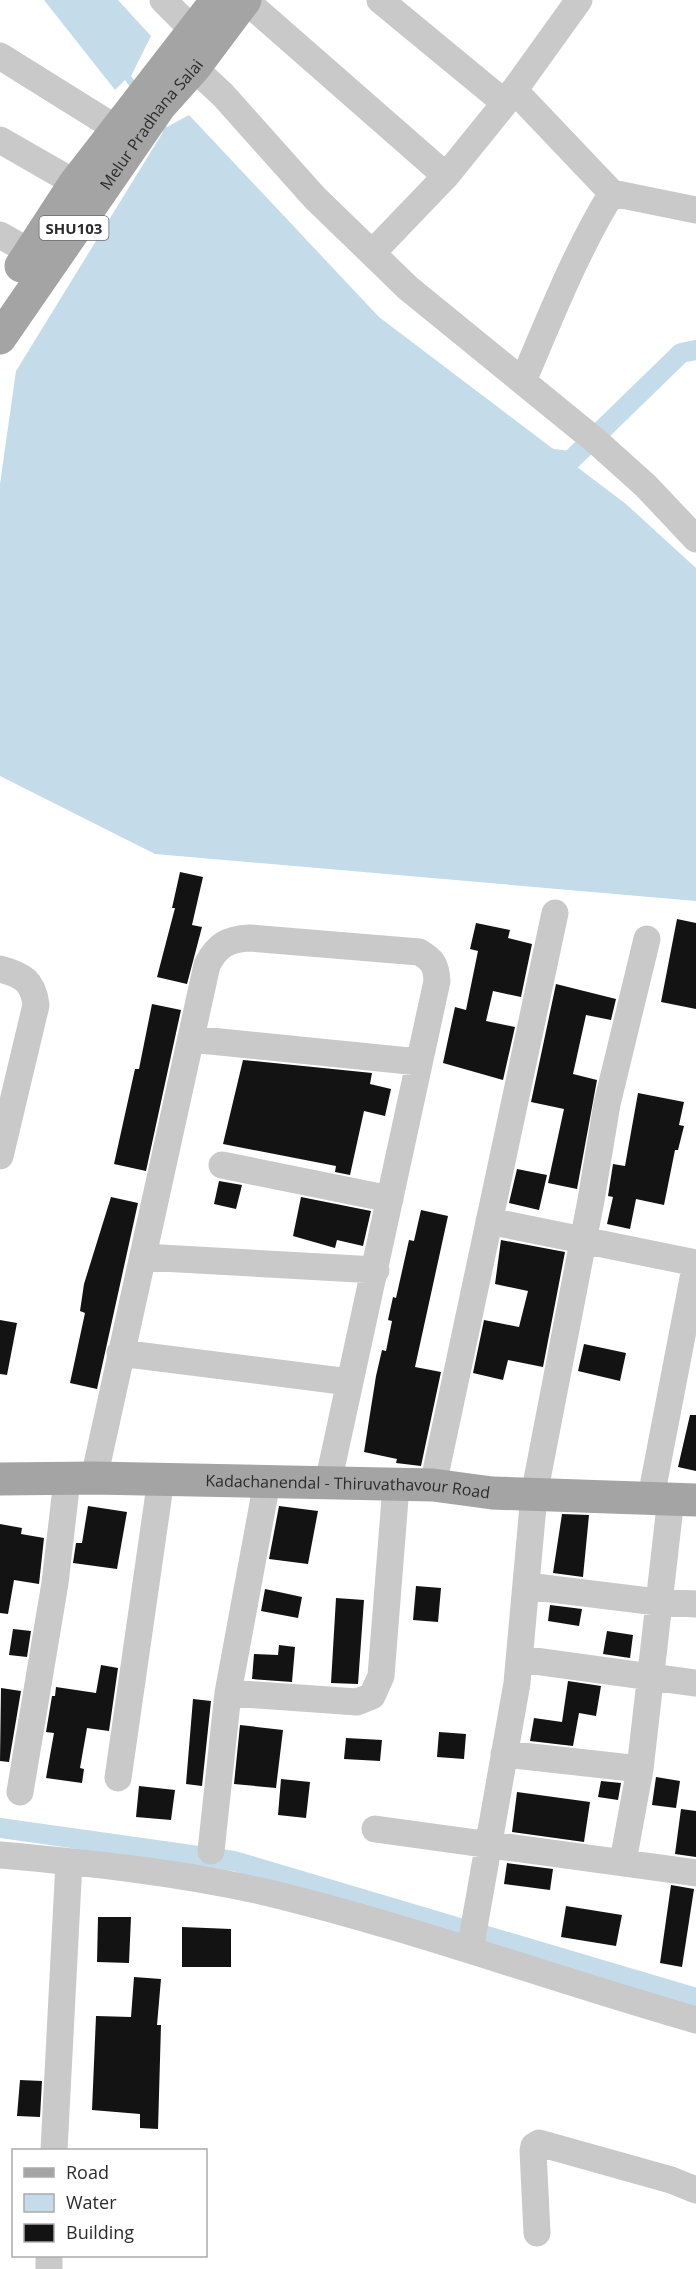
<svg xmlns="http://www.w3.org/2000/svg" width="696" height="2269" font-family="'Open Sans',sans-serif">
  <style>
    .water { fill: #c4dcea }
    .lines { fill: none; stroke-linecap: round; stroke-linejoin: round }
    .canal { stroke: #c4dcea; stroke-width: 20 }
    .building { fill: #131313 }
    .minor { stroke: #c9c9c9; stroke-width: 27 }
    .major { stroke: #a4a4a4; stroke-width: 33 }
    .labels { text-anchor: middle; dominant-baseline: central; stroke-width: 6; stroke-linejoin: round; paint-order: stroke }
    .shield { fill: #fff; stroke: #6b6b6b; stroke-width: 1.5 }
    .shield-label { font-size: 15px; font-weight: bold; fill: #2c2c2c }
    .street-label { font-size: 16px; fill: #2c2c2c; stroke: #fff }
  </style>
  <rect width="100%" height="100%" fill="#fff"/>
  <!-- water -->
  <path class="water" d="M44,0h74l33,36 -20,40 36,51 22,-12 190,202 247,187 70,64v333l-541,-47 -155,-78v-292l16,-113 147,-239 -38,-52 -10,10z"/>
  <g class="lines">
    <!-- canal -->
    <path class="canal" d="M545,458l25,3 111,-108 15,-3
      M0,1828l234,33 462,137"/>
  </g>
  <!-- building -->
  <path class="building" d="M180,872l23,5 -11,48 10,2 -15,57 -30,-7 18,-69h-3z
    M677,919l19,4v86l-35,-7z
    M476,923l34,7 -2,8 24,6 -11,53 -28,-6 -7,30 29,6 -12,53 -60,-17 12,-56 11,3 12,-59 -8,-2z
    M556,984l60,15 -5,21 -25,-5 -13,59 24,6 -20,109 -29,-6 16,-74 -33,-7z
    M152,1004l29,6 -35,161 -32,-7 21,-95h4z
    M243,1060l129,13 -2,11 21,5 -6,27 -21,-5 -14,64 -15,-3 1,-6 -113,-22z
    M638,1093l46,9 -5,23 5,1 -6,24h-3l-11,55 -28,-6 -6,30 -23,-5 6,-27 -5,-1 5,-32 12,2z
    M517,1169l30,6 -8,35 -30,-7z
    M219,1181l23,4 -6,24 -22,-5z
    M111,1197l27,6 -41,186 -27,-6 15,-70 -5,-2 4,-27z
    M301,1197l70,14 -8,35 -26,-6 -2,8 -42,-12z
    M421,1210l27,6 -33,151 26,5 -20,94 -25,-3 1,-4 -33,-7 12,-76 6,-26 4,1 6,-30 -4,-1 5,-23 3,1 13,-58 5,1z
    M501,1240l64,12 -22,115 -35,-7 -5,20 -30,-7 11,-53 35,7 9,-36 -33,-7z
    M0,1320l17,3 -10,52 -7,-1z
    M584,1344l42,9 -6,28 -42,-10z
    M690,1415h6v56l-18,-4z
    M88,1506l39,6 -10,57 -44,-6 3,-20h6z
    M279,1506l39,5 -10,53 -39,-5z
    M562,1514l27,1 -6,62 -30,-4z
    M0,1524l22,4 -1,6 23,4 -5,46 -25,-4 -6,34 -8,-1z
    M416,1586l25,2 -3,34 -25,-2z
    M265,1589l37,8 -4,21 -37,-7z
    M336,1598l28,2 -6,84 -27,-1z
    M550,1605l32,4 -3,17 -31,-5z
    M13,1629l18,2 -4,26 -18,-2z
    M607,1631l26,4 -3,23 -27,-4z
    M279,1645l16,2 -3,35 -40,-3 2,-25 24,1z
    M101,1665l17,3 -9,63 -22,-3 -7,40 4,1 -2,14 -36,-5 8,-45 -8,-1 6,-36h3l1,-9 40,6z
    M568,1681l33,5 -5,30 -17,-3 -6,33 -43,-5 4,-23 28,4z
    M1,1688l20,3 -12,71 -9,-1z
    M193,1699l18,2 -9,85 -16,-2z
    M240,1725l43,5 -7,58 -42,-4z
    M439,1732l27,2 -2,25 -27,-2z
    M346,1738l36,2 -2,21 -36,-2z
    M656,1777l24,4 -4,27 -24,-3z
    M281,1779l29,3 -4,36 -28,-3z
    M601,1781l20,2 -3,17 -20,-3z
    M139,1786l36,4 -4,30 -35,-3z
    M517,1792l73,10 -6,40 -72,-10z
    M681,1809l15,2v46l-21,-3z
    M507,1863l46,6 -3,21 -46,-6z
    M671,1885l23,4 -12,78 -22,-4z
    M566,1906l56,9 -6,31 -55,-9z
    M98,1917h33l-2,46 -32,-1z
    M182,1927l49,2v38h-49z
    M134,1977l27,2 -4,46h4l-3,104 -18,-1v-14l-48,-4 4,-94 35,1z
    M20,2080l22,1 -2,36 -23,-1z"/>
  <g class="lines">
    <!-- minor -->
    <path class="minor" d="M163,0l30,30
      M245,0l201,176
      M380,0l125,103 74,-103
      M0,56l117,73
      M194,68l29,27 92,103 93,90 189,154 49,44 50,53
      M514,90l98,103
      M0,140l75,43
      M0,235l30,17
      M373,252l73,-76 59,-73
      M523,381c27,-63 53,-130 89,-188l84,17
      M0,969c23,6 33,12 36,36l-36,151
      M191,1039l228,23
      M222,1165l168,34
      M489,1221l207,42
      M143,1257l233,13
      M120,1353l229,29
      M94,1478l113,-513c10,-20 21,-26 43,-27l169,14c14,8 17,13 18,29l-109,502
      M433,1485l122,-572
      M651,1497l45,-234
      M527,1586l130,16 39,2
      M520,1659l176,24
      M228,1693l129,9 15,-6 9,-20 15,-190
      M504,1754l136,15
      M118,1778l43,-299
      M20,1792l35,-209 12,-103
      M375,1829l321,44
      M211,1851l17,-158 39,-211
      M0,1855c89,8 178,17 265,37 146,35 287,87 431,128
      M623,1861l17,-92 31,-271
      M470,1950l47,-267 17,-188 57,-295 16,-96 40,-165
      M54,2150l15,-288
      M537,2233l-4,-82 1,-5 5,-3 132,37 25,10
      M49,2269v-13"/>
    <!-- major -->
    <g class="major">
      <path d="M21,266l54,-83 142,-183"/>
      <path id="s1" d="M0,338l160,-232 34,-38 51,-68"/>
      <path id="s2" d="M0,1479l94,-1 339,7 59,8 204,7"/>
    </g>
  </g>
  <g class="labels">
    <!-- shield labels -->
    <rect class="shield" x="39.5" y="216" width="69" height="24" rx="4.5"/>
    <g class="shield-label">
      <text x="74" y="228">SHU103</text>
    </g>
    <!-- street labels -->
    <g class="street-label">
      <text stroke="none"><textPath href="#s1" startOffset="262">Melur Pradhana Salai</textPath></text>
      <text stroke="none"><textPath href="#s2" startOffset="348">Kadachanendal - Thiruvathavour Road</textPath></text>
    </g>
  </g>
  <!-- legend -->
  <rect x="12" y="2149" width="195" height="108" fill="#ffffff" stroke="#ababab" stroke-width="1.5"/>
  <rect x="24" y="2168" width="30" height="9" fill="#a4a4a4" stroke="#ababab" stroke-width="1.5"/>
  <text x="66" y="2179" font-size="18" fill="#2c2c2c">Road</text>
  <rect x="24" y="2194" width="30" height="18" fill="#c4dcea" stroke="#ababab" stroke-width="1.5"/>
  <text x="66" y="2209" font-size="18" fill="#2c2c2c">Water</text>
  <rect x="24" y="2224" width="30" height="18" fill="#131313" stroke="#ababab" stroke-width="1.5"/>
  <text x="66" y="2239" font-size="18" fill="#2c2c2c">Building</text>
</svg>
